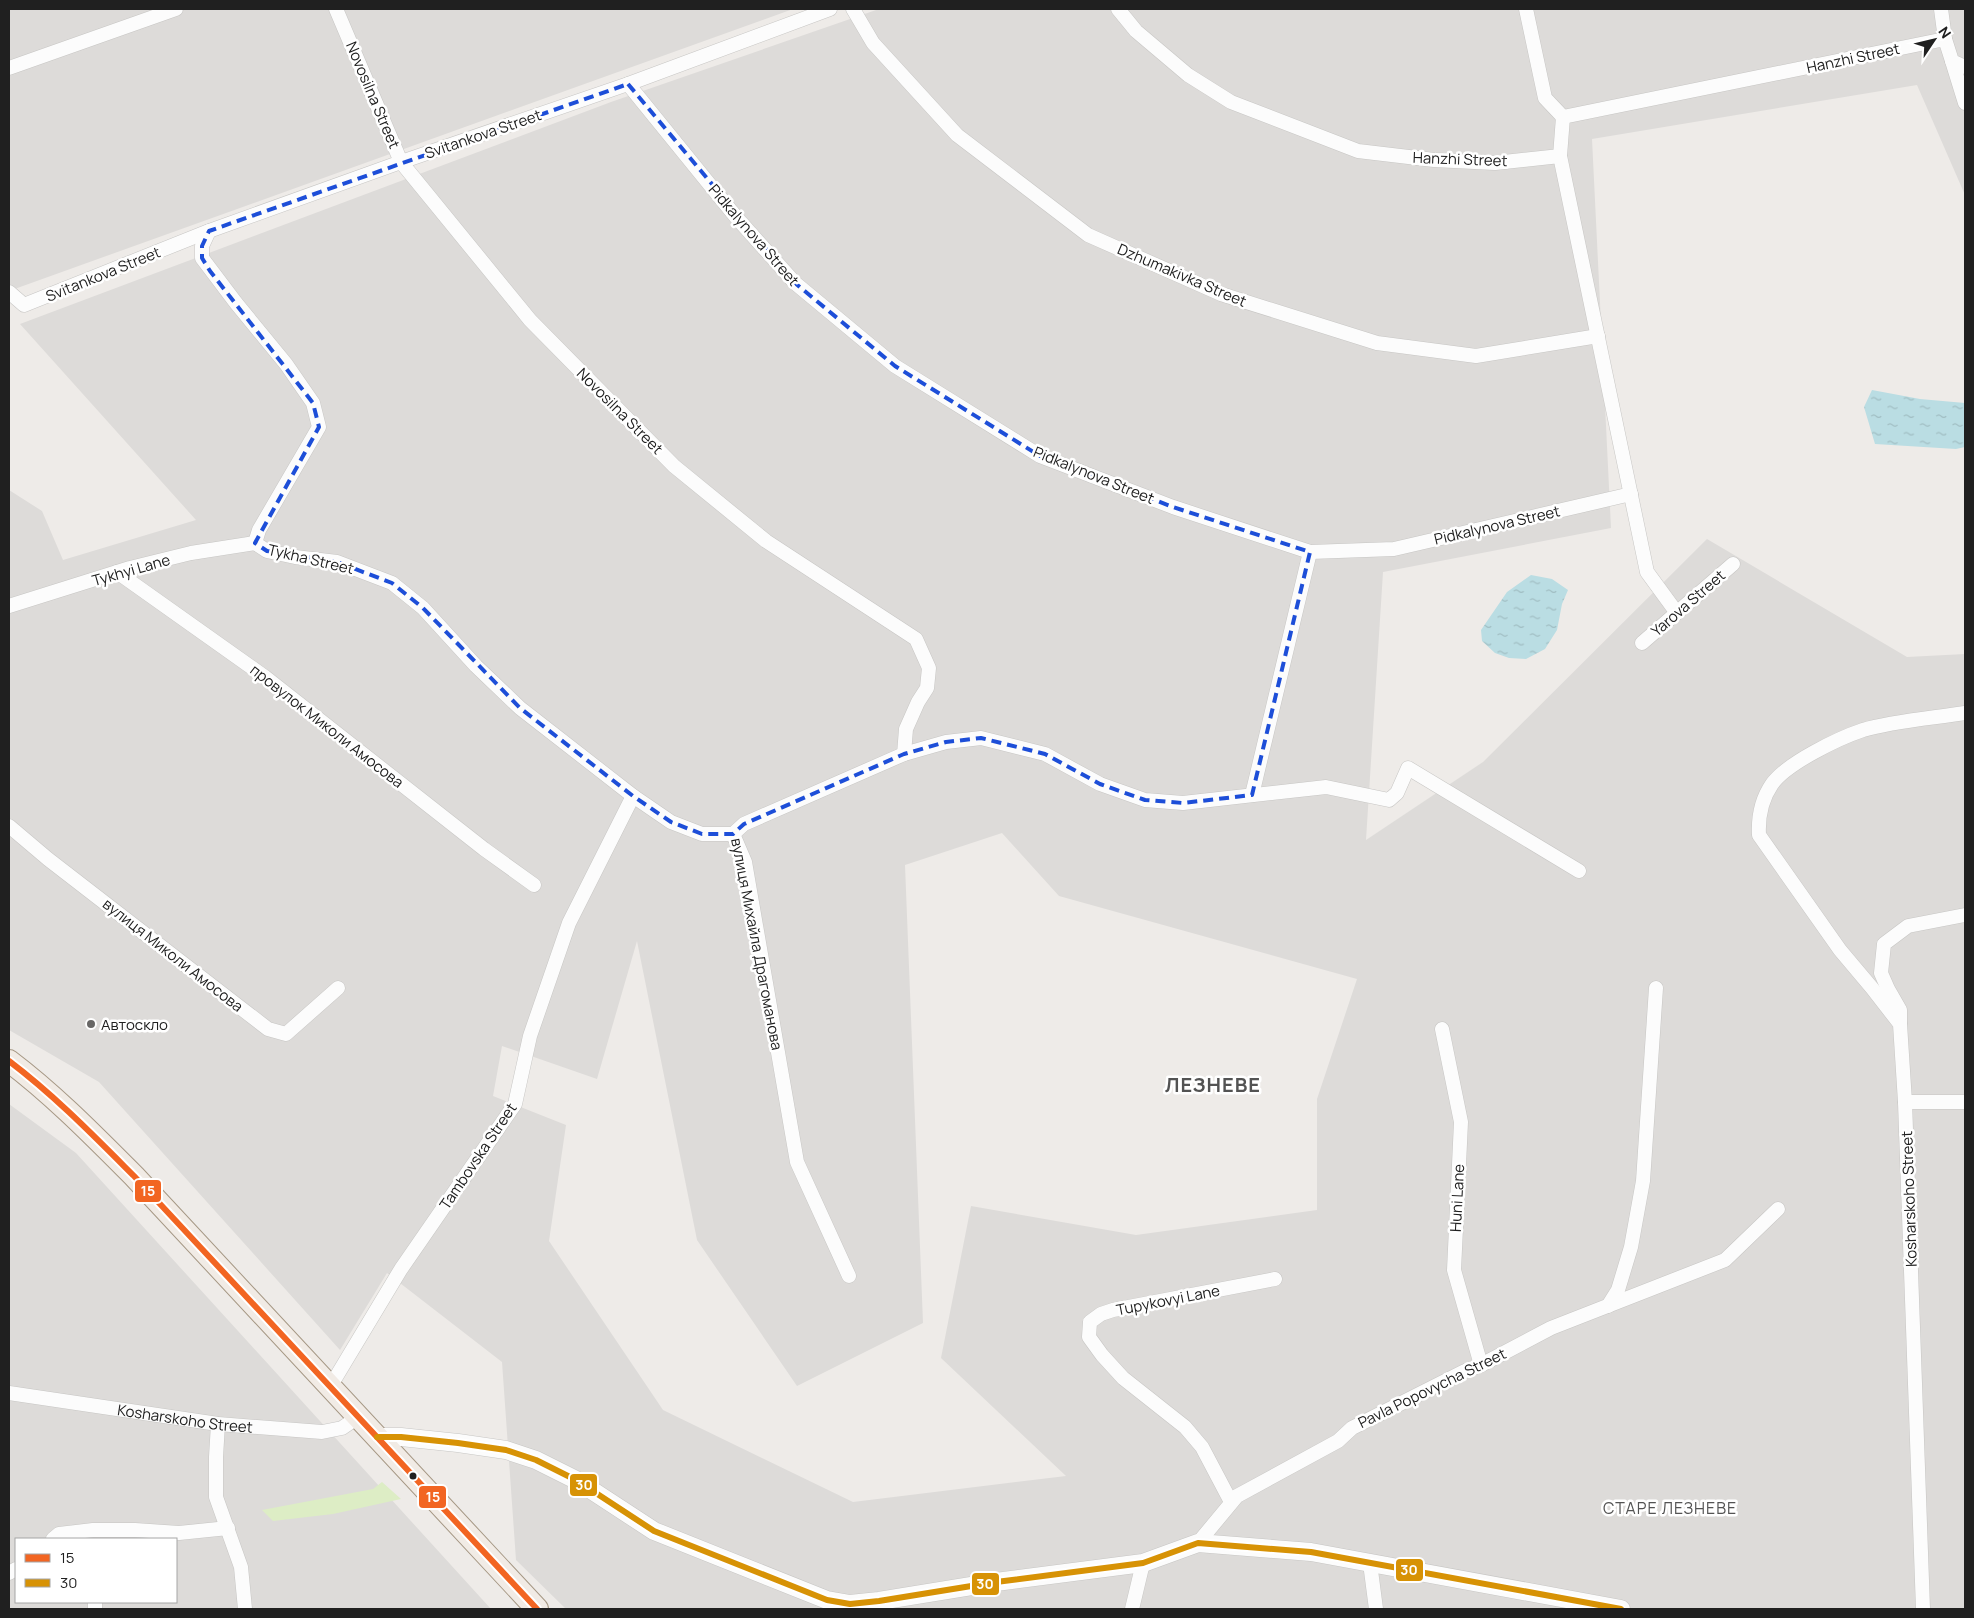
<svg xmlns="http://www.w3.org/2000/svg" width="1974" height="1618" font-family="Manrope,sans-serif">
  <style>
    .residential { fill: #dddbd9; fill-rule: evenodd }
    .grass { fill: #ddedc5 }
    .water { fill: url(#water-ripples) }
    .lines { fill: none; stroke-linecap: round; stroke-linejoin: round }
    .minor-casing { stroke: #c7c6c4; stroke-width: 15 }
    .tertiary-casing { stroke: #c7c6c4; stroke-width: 19 }
    .primary-casing { stroke: #a59784; stroke-width: 24 }
    .minor { stroke: #fcfcfc; stroke-width: 14 }
    .tertiary { stroke: #fcfcfc; stroke-width: 18 }
    .primary { stroke: #f1ebe5; stroke-width: 22 }
    .bus-1-casing { stroke: #fff; stroke-width: 10 }
    .bus-2-casing { stroke: #fff; stroke-width: 10 }
    .bus-1 { stroke: #f26522; stroke-width: 6 }
    .bus-2 { stroke: #d79205; stroke-width: 6 }
    .marked { fill: none; stroke: #1d4ed8; stroke-width: 4; stroke-dasharray: 10 6; stroke-linejoin: round }
    .poi-dot { fill: #686766; stroke: #fff; stroke-width: 2 }
    .bus-dot { fill: #202020; stroke: #fff; stroke-width: 2 }
    .labels { text-anchor: middle; dominant-baseline: central; stroke-width: 5; stroke-linejoin: round; paint-order: stroke }
    .street-label { font-size: 15px; fill: #202020; stroke: #fff }
    .poi-label { font-size: 15px; fill: #202020; stroke: #fff; text-anchor: start }
    .neighbourhood-label { font-size: 16px; letter-spacing: 1px; fill: #535353; stroke: #fff }
    .district-label { font-size: 20px; font-weight: bold; letter-spacing: 1px; fill: #535353; stroke: #fff }
    .line-badge { stroke: #fff; stroke-width: 2 }
    .badge-label { font-size: 14px; text-anchor: middle; font-weight: bold; fill: #fff }
  </style>
  <defs>
    <pattern id="water-ripples" width="26" height="14" patternUnits="userSpaceOnUse" patternTransform="scale(1.25)"><rect width="26" height="14" fill="#badde3"/><path d="M2 4q2-2 4 0t4 0M15 11q2-2 4 0t4 0" fill="none" stroke="#a0bdc2"/></pattern>
  </defs>
  <rect width="100%" height="100%" fill="#eeebe8"/>
  <!-- residential -->
  <path class="residential" d="M9,9h784l-784,282z
    M879,9h1086v186l-48,-110 -325,54 19,389 -228,44 -17,268 117,-78 224,-223 200,118 58,-3v955h-1399l-50,-49 -14,-198 -115,-89 -47,77 -241,-268 -90,-52v-540l33,21 21,49 133,-40 -176,-196 591,-222zM1002,833l57,63 298,83 -40,120v111l-181,25 -165,-29 -30,152 125,118 -213,26 -190,-92 -114,-169 17,-116 -73,-29 9,-50 95,33 40,-138 60,299 100,146 126,-63 -18,-458z
    M9,1104l67,49 415,456h-482zM16,1539h160v63h-160z"/>
  <!-- grass -->
  <path class="grass" d="M382,1482l19,17 -68,15 -60,7 -11,-11 111,-21z"/>
  <!-- water -->
  <path class="water" d="M1872,390l48,9 45,4v44l-9,2 -81,-5 -11,-37z
    M1531,575l21,4 16,11 -6,14 -5,26 -12,19 -19,10 -17,-1 -14,-5 -13,-12 -1,-11 26,-38z"/>
  <g class="lines">
    <defs>
      <g id="minor">
        <path d="M336,9l65,153 129,158 144,146 92,75 150,98 13,29 -2,20 -9,14 -12,27 -2,25"/>
        <path d="M853,9l20,34 84,92 131,100 133,59 156,49 99,13 122,-20"/>
        <path d="M1118,9l18,22 52,44 43,27 127,49 76,9 61,3 65,-7 3,-39 382,-78 7,22 13,6"/>
        <path d="M1526,9l19,89 18,19"/>
        <path d="M1941,9l4,30"/>
        <path d="M1952,61l13,42"/>
        <path d="M9,68l167,-59"/>
        <path d="M628,84l108,133 59,66 100,83 145,90 133,51 137,45 84,-3 237,-55"/>
        <path d="M1560,156l87,416 30,41"/>
        <path d="M209,231l-7,15v12l34,45 50,61 27,39 6,24 -60,103 -4,13 12,8 28,6 42,5 55,21 31,25 53,58 44,42 113,88 38,26 31,12h31"/>
        <path d="M9,292l15,13 185,-74 192,-69 227,-78 202,-75"/>
        <path d="M117,572l148,105 219,172 50,36"/>
        <path d="M9,606l121,-38 61,-15 64,-10"/>
        <path d="M1642,643l91,-79"/>
        <path d="M1252,795l58,-243"/>
        <path d="M9,826l39,33 220,170 18,5 52,-46"/>
        <path d="M733,834l11,-10 160,-70 42,-12 35,-4 64,16 55,30 45,16 38,3 143,-16 63,13 8,-7 11,-25 171,103"/>
        <path d="M733,834l12,28 52,300 52,114"/>
        <path d="M1900,1023v-13l-12,-21 -7,-16 3,-29 24,-18 57,-11"/>
        <path d="M1442,1029l19,93 -7,148 27,95"/>
        <path d="M1905,1102h60"/>
        <path d="M1608,1306l10,-16 13,-43 12,-66 13,-193"/>
        <path d="M330,1387l71,-118 114,-165 15,-68 39,-113 64,-127"/>
        <path id="s1" d="M9,1393l209,31 104,8 20,-4 16,-11"/>
        <path d="M218,1424l-2,33v40l25,70 4,42"/>
        <path d="M1231,1502l-29,-55 -17,-20 -62,-49 -21,-23 -13,-18 1,-15 11,-8 12,-4 162,-31"/>
        <path d="M53,1539l6,-5 34,-4h42l44,3 49,-5"/>
        <path d="M1198,1543l39,-47 101,-55 14,-13 113,-57 16,-6 70,-37 174,-68 53,-51"/>
        <path d="M1370,1563l6,46"/>
        <path d="M9,1573l7,-4"/>
        <path d="M95,1602v7"/>
        <path d="M1132,1609l11,-46"/>
        <path d="M1923,1609l-18,-507 -5,-78 -28,-36 -32,-38 -81,-115c-1,-19 2,-35 13,-51 15,-21 67,-46 91,-54 30,-9 71,-12 102,-17"/>
      </g>
      <path id="tertiary" d="M377,1437h24l57,6 48,7 30,10 40,20 78,51 173,69 23,4 29,-3 117,-19 147,-19 55,-20 113,9 310,57"/>
      <path id="primary" d="M9,1061c45,34 85,75 125,115l403,433"/>
    </defs>
    <!-- minor casing -->
    <use href="#minor" class="minor-casing"/>
    <!-- tertiary casing -->
    <use href="#tertiary" class="tertiary-casing"/>
    <!-- primary casing -->
    <use href="#primary" class="primary-casing"/>
    <!-- minor -->
    <use href="#minor" class="minor"/>
    <!-- tertiary -->
    <use href="#tertiary" class="tertiary"/>
    <!-- primary -->
    <use href="#primary" class="primary"/>
    <defs>
      <path id="bus-1" d="M9,1061c45,34 85,75 125,115l403,433"/>
      <path id="bus-2" d="M377,1437h24l57,6 48,7 30,10 40,20 78,51 173,69 23,4 29,-3 117,-19 147,-19 55,-20 113,9 310,57"/>
    </defs>
    <!-- bus-1 casing -->
    <use href="#bus-1" class="bus-1-casing"/>
    <!-- bus-2 casing -->
    <use href="#bus-2" class="bus-2-casing"/>
    <!-- bus-1 -->
    <use href="#bus-1" class="bus-1"/>
    <!-- bus-2 -->
    <use href="#bus-2" class="bus-2"/>
  </g>
  <!-- marked area -->
  <path class="marked" d="M628,84l167,199 100,83 145,90 133,51 137,45 -58,243 -69,8 -38,-3 -45,-16 -55,-30 -64,-16 -35,4 -42,12 -160,70 -11,10h-31l-31,-12 -38,-26 -113,-88 -97,-100 -31,-25 -55,-21 -70,-11 -12,-8 64,-116 -6,-24 -103,-132 -8,-13v-12l7,-15z"/>
  <!-- markers -->
  <circle class="poi-dot" cx="91" cy="1024" r="5"/>
  <circle class="bus-dot" cx="413" cy="1476" r="4.5"/>
  <g class="labels">
    <!-- street labels -->
    <g class="street-label">
      <text transform="translate(1853 58) rotate(-12)">Hanzhi Street</text>
      <text transform="translate(373 95) rotate(67)">Novosilna Street</text>
      <text transform="translate(483 134) rotate(-19)">Svitankova Street</text>
      <text transform="translate(1460 159) rotate(2)">Hanzhi Street</text>
      <text transform="translate(754 235) rotate(49)">Pidkalynova Street</text>
      <text transform="translate(103 274) rotate(-22)">Svitankova Street</text>
      <text transform="translate(1182 275) rotate(23)">Dzhumakivka Street</text>
      <text transform="translate(620 411) rotate(45)">Novosilna Street</text>
      <text transform="translate(1094 475) rotate(22)">Pidkalynova Street</text>
      <text transform="translate(1497 525) rotate(-13)">Pidkalynova Street</text>
      <text transform="translate(311 559) rotate(13)">Tykha Street</text>
      <text transform="translate(131 570) rotate(-16)">Tykhyi Lane</text>
      <text transform="translate(1688 603) rotate(-41)">Yarova Street</text>
      <text transform="translate(327 726) rotate(38)">провулок Миколи Амосова</text>
      <text transform="translate(757 944) rotate(79)">вулиця Михайла Драгоманова</text>
      <text transform="translate(173 955) rotate(38)">вулиця Миколи Амосова</text>
      <text transform="translate(478 1156) rotate(-56)">Tambovska Street</text>
      <text transform="translate(1457 1198) rotate(-87)">Huni Lane</text>
      <text transform="translate(1909 1199) rotate(-92)">Kosharskoho Street</text>
      <text transform="translate(1168 1300) rotate(-11)">Tupykovyi Lane</text>
      <text transform="translate(1432 1388) rotate(-26)">Pavla Popovycha Street</text>
      <text stroke="none"><textPath href="#s1" startOffset="178">Kosharskoho Street</textPath></text>
    </g>
    <!-- poi labels -->
    <g class="poi-label">
      <text x="101" y="1024">Автоскло</text>
    </g>
    <!-- neighbourhood labels -->
    <g class="neighbourhood-label">
      <text x="1670" y="1508">СТАРЕ ЛЕЗНЕВЕ</text>
    </g>
    <!-- district labels -->
    <g class="district-label">
      <text x="1213" y="1084">ЛЕЗНЕВЕ</text>
    </g>
  </g>
  <g class="line-badge">
    <rect x="134" y="1179" width="28" height="24" rx="5" fill="#f26522"/>
    <rect x="569" y="1473" width="29" height="24" rx="5" fill="#d79205"/>
    <rect x="418" y="1485" width="29" height="24" rx="5" fill="#f26522"/>
    <rect x="1395" y="1558" width="29" height="24" rx="5" fill="#d79205"/>
    <rect x="971" y="1572" width="29" height="24" rx="5" fill="#d79205"/>
  </g>
  <g class="badge-label">
    <text x="148" y="1196">15</text>
    <text x="584" y="1490">30</text>
    <text x="433" y="1502">15</text>
    <text x="1409" y="1575">30</text>
    <text x="985" y="1589">30</text>
  </g>
  <!-- border -->
  <rect width="1974" height="1618" fill="none" stroke="#202020" stroke-width="20"/>
  <!-- legend -->
  <rect x="15" y="1538" width="162" height="65" fill="#ffffff" stroke="#a6a6a6"/>
  <rect x="25" y="1554" width="25" height="8" fill="#f26522" stroke="#a6a6a6"/>
  <text x="60" y="1563" font-size="15" fill="#202020">15</text>
  <rect x="25" y="1579" width="25" height="8" fill="#d79205" stroke="#a6a6a6"/>
  <text x="60" y="1588" font-size="15" fill="#202020">30</text>
  <!-- north arrow -->
  <g transform="translate(1934 40) rotate(55)" stroke="#ffffff" stroke-width="4" paint-order="stroke">
  <path d="M0-4L9 19L0 12L-9 19Z" fill="#202020"/>
  <text y="-8" font-size="14" font-weight="bold" text-anchor="middle" fill="#202020">N</text>
  </g>
</svg>
